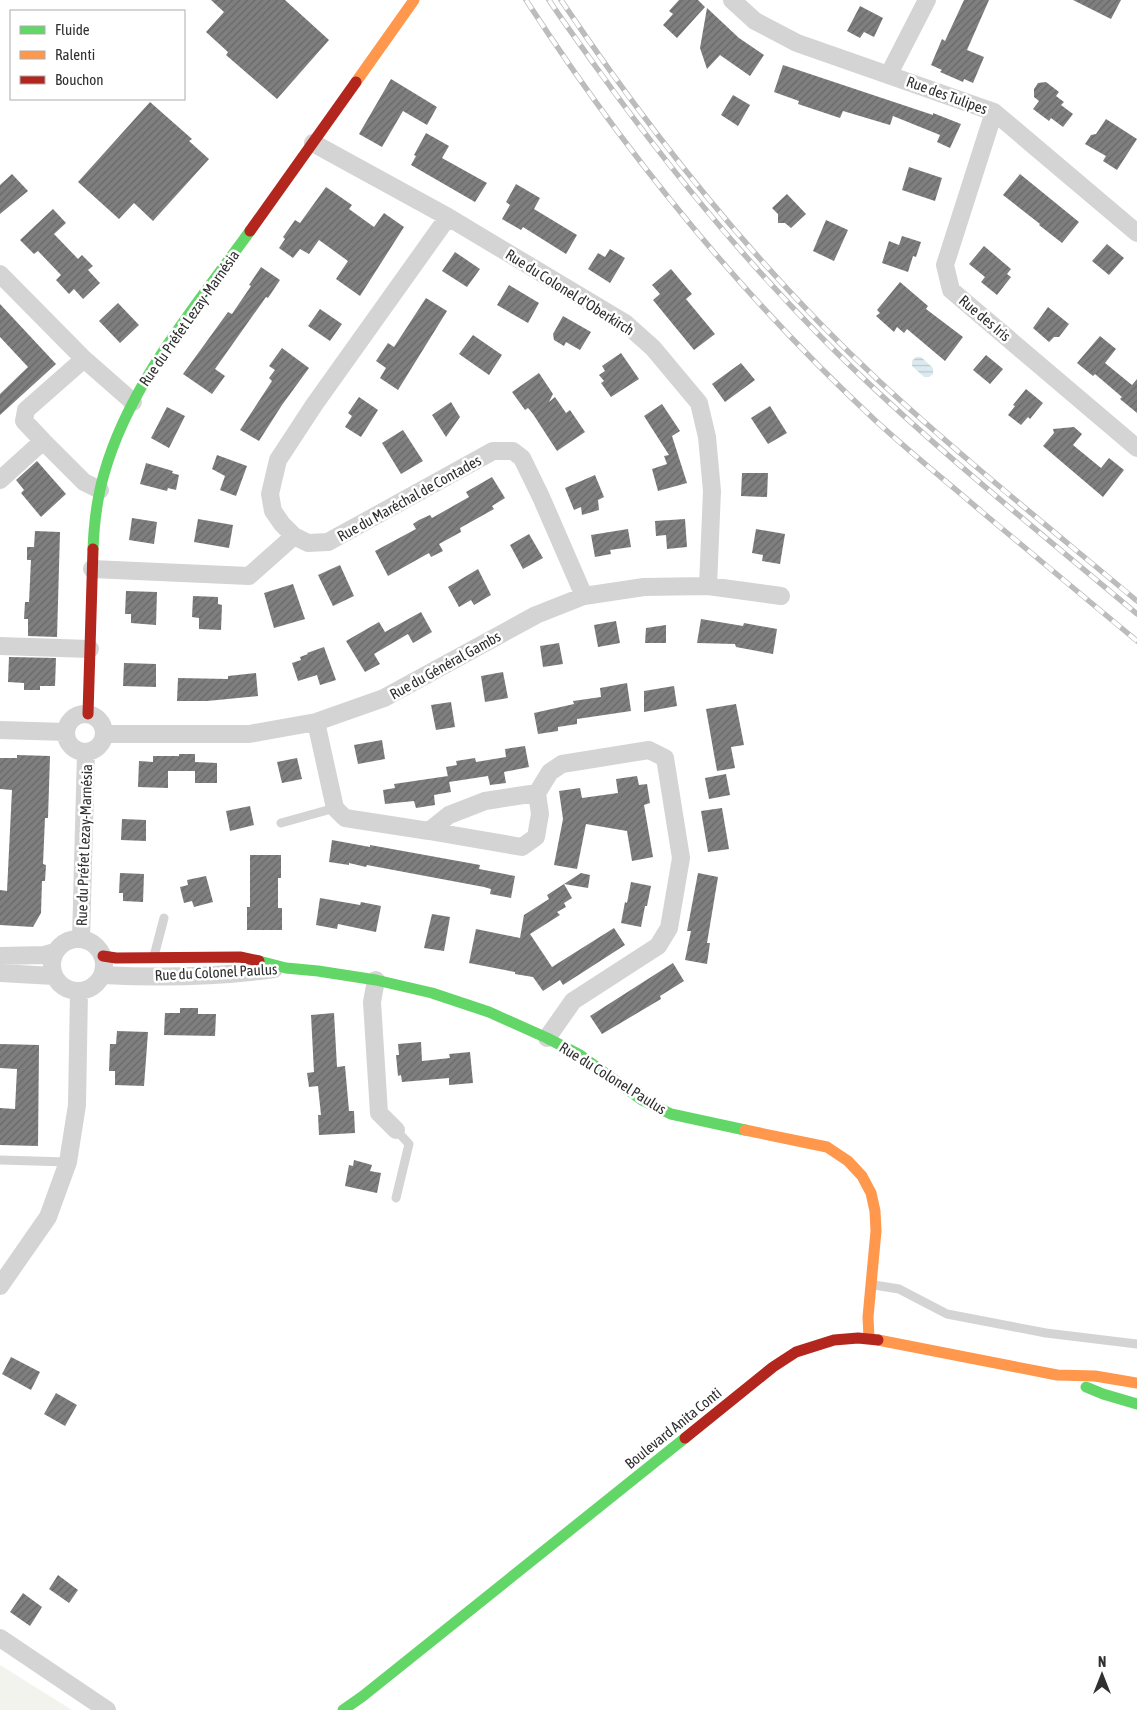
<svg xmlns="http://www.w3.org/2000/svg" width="1137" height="1710" font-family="'Asap Condensed',sans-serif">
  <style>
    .green { fill: #f1f3ec }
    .water { fill: url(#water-rules) }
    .building { fill: url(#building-hatch) }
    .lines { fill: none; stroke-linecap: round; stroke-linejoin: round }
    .lane { stroke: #d4d4d4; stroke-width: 9 }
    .street { stroke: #d4d4d4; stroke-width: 18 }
    .fast { stroke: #63d668; stroke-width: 11 }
    .slow { stroke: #ff974d; stroke-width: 11 }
    .jam { stroke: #b3261e; stroke-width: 11 }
    .rail-casing { stroke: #bcbcbc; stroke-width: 5.5 }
    .rail { stroke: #fff; stroke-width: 4; stroke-dasharray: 11; stroke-linecap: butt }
    .labels { text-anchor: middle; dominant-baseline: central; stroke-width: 5; stroke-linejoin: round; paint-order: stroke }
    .street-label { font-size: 15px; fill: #303030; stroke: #fff }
  </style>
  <defs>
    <pattern id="water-rules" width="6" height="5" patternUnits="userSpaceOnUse" patternTransform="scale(1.25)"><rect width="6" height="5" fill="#dbeaef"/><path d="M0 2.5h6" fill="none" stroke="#bcc9cd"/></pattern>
    <pattern id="building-hatch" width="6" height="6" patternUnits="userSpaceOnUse" patternTransform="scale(1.25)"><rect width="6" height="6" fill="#7f7f7f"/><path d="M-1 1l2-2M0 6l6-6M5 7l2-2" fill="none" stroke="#686868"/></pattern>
  </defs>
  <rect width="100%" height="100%" fill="#fff"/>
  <!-- green -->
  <path class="green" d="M0,1665l72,45h-72z"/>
  <!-- water -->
  <path class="water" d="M916,357h5l12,11v6l-4,3h-5l-12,-11v-5z"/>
  <!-- building -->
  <path class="building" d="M211,0h74l44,40 -52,59 -51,-44 2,-3 -22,-20 18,-20z
    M679,0h19l7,7 -28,31 -14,-13 10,-11 -4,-3z
    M964,0h25l-22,50 17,7 -11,26 -9,-4 -1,3 -23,-10 2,-2 -11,-5 11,-26 3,2z
    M1073,0h48l-10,19z
    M860,6l23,12 -9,19 -10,-5 -4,6 -13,-7z
    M707,8l32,30 25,17 -14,21 -30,-21 -13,14 -7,-21z
    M783,65l150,50v-2l28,11 -11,24 -13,-6 3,-7 -47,-19 -3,9 -47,-14 -3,7 -42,-14 1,-3 -25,-9z
    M391,79l46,28 -10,18 -24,-14 -21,36 -23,-13z
    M1046,82l13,10 -3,4 8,6 -3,3 12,9 -10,13 -12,-9 -2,3 -16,-12 6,-8 -5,-4v-8l4,-6z
    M733,95l17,10 -12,21 -17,-11z
    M150,102l42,37 -3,2 20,18 -56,62 -19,-18 -15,16 -41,-37z
    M1106,119l31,20 -20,31 -14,-9 3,-5 -21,-12 6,-9 5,-1z
    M426,133l23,13 -7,12 45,25 -12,19 -64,-37 5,-9 -2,-1z
    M909,167l33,11 -7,23 -33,-11z
    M12,174l16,17 -28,23v-29z
    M1020,174l59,48 -17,21 -23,-18 1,-1 -37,-29z
    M516,184l24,14 -6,11 43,26 -11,19 -43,-27 -2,3 -19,-11 8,-14 -4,-3z
    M326,187l26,18 -3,4 25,18 10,-14 20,14 -44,69 -24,-17 12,-18 -29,-21 -10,14 -9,-5 -7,9 -14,-10 6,-9 -2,-2 12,-17 5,3z
    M787,194l19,20 -15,14 -6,-5h-7v-9l-6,-6z
    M53,209l13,14 -12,11 24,25 4,-4 11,11 -5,4 12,13 -17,16 -9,-10 -5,5 -13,-14 5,-5 -23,-24 -4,3 -14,-14z
    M826,220l22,10 -14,31 -21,-10z
    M902,236l19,6 -5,15 -3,-1 -5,16 -26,-9 7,-22 10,4z
    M1107,244l17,14 -15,17 -17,-14z
    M984,246l27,23 -4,5 4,3 -14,18 -16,-13 4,-5 -16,-13z
    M610,249l15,9 -15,25 -22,-14 10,-16 7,4z
    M455,252l25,17 -13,18 -25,-16z
    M261,267l19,13 -12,18 -2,-1 -51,72 10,7 -13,18 -29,-20 45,-62 4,2 19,-28 -2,-1z
    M671,269l21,25 -6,5 29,35 -21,16 -41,-50 7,-6 -8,-9z
    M900,282l28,24 -2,3 37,28 -18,24 -38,-32 -3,4 -7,-6 -3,5 -18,-16 4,-3 -3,-3z
    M509,285l30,18 -11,20 -31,-18z
    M426,298l21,13 -49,79 -18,-12 6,-10 -10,-7 12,-18 6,4z
    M118,303l21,22 -19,18 -21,-22z
    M0,304l56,60 -56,51v-21l28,-27 -28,-30z
    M1048,307l21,17 -10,13h-5l-5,5 -16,-14z
    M320,309l22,15 -12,17 -22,-15z
    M563,316l28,16 -11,18 -14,-8 -2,4 -10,-6 -1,-6z
    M473,335l29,20 -13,20 -30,-21z
    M1100,336l16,13 -11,14 27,22 5,-6v34l-17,-14 2,-2 -27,-23 -2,2 -16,-13z
    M282,348l27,20 -27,37 -23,36 -19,-11 32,-49 -3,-3 6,-8 -6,-4z
    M621,353l18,26 -28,18 -10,-14 3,-2 -5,-6 6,-4 -3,-5z
    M986,355l17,14 -13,15 -17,-14z
    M741,363l14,17 -30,22 -13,-18z
    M539,373l14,21 -4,8 6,-5 11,16 4,-3 15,22 -28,19 -24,-37 -5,-6 -3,2 -13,-18z
    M1026,389l17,14 -13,16 -2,-2 -7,8 -13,-10 7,-9 -2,-1z
    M359,397l19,13 -17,27 -16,-10 7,-11 -4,-3z
    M451,402l9,15 -14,20 -14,-22z
    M662,404l18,27 -8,5 15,47 -29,8 -6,-22 15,-5 -3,-8 5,-1 -25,-39z
    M770,406l17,27 -19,11 -17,-26z
    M167,407l18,9 -16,32 -18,-10z
    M1074,427l8,7 -9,11 28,23 8,-10 15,12 -21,27 -60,-51 11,-13 -1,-4z
    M403,430l20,31 -22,13 -19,-31z
    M217,455l30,11 -11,30 -16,-6 5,-14 -13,-7z
    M37,461l29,33 -25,23 -20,-24 3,-3 -8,-10z
    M146,463l27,8 -1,2 7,2 -3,15 -8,-2 -1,3 -27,-7z
    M742,473h26l-1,24 -26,-1z
    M595,475l9,22 -6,3 1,10 -17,5 -1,-8 -7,3 -9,-22z
    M492,477l13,21 -13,8 2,3 -34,19 1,4 -22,12 4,7 -12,6 -2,-4 -41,23 -13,-25 41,-22 -3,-5 6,-4 11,-5 2,3 37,-21 -3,-5z
    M132,518l25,4 -3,22 -25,-4z
    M198,519l35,6 -4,23 -35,-6z
    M685,519l2,28 -20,2 -1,-14 -10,1 -1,-15z
    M628,529l3,18 -21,3 1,4 -16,3 -4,-22z
    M756,529l29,5 -5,30 -18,-3 1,-6 -11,-2z
    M35,531l25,1 -3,105 -29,-1v-17h-4l1,-17h4l2,-42h-4v-13h7z
    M529,534l14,24 -20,11 -13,-24z
    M340,565l14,31 -21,10 -15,-31z
    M478,569l13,26 -17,10 -3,-5 -12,7 -11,-20z
    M293,584l12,35 -31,9 -10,-35z
    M126,591l31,1 -1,33 -25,-2v-9h-6z
    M193,596l25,1v7l4,1 -1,25 -22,-1v-11l-7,-1z
    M421,612l11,20 -19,11 -5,-9 -34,20 6,10 -15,8 -19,-31 33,-19 6,10z
    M701,619l42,7 1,-3 33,6 -4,25 -37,-7 -1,-3 -38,-1z
    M616,621l4,22 -22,4 -4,-22z
    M666,625v18h-21l1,-15z
    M559,643l4,21 -20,3 -3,-21z
    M324,647l12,33 -16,5 -3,-10 -19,6 -6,-18 9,-3 -1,-3 8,-3 -1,-1z
    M9,657l47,1 -1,28h-15v4h-16v-7l-16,-1z
    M124,663l32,1v23l-33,-1z
    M503,672l5,26 -23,4 -4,-26z
    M256,673l2,23 -51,5h-30l1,-23 50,1v-3z
    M627,683l4,28 -54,8v5l-19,3v4l-20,3 -4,-21 40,-9 -1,-3 28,-4 -1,-9z
    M674,686l3,20 -33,6v-21z
    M451,702l4,25 -19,3 -5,-25z
    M736,704l8,41 -13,2 4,21 -18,3 -11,-62z
    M382,740l3,19 -27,5 -4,-19z
    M525,746l4,21 -25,5 2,11 -16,2 -2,-9 -39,6 -3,-15 11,-2 -1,-4 19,-3 1,4 30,-5 -1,-8z
    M179,754h16v8l22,1v20h-22v-17v5h-27v17l-30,-1 1,-26 14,1v-6h26z
    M17,755l33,1 -2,62h-3l-2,46 3,1 -1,16h-3l-1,32 -8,14 -33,-2v-35l7,1 5,-101 -12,-1v-31h17z
    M297,758l5,21 -20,4 -5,-21z
    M726,774l4,21 -21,4 -4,-21z
    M448,776l3,16 -17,3 1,10 -19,3 -2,-7 -29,3 -2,-14 12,-2 -1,-4z
    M637,776l2,9 8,-1 3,19 -6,2 9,52 -21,4 -5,-30 -41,-7 -9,45 -23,-4 9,-46 -4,-28 21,-3 2,10 36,-5 -2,-14z
    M250,806l4,19 -24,6 -4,-20z
    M722,808l7,41 -21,3 -7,-41z
    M122,819l24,1v21l-25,-1z
    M332,840l38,7v-2l110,20 -1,4 36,7 -4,22 -21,-4 1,-5 -7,-2 -117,-22 -1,2 -17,-4v2l-20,-3z
    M250,855h31v23h-3v30h4v22h-35v-23h3z
    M120,873l24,1 -1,28 -20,-1v-8h-4z
    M581,873l9,2 -2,13 -24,-4z
    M698,873l20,4 -11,66h3l-3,21 -22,-4 6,-29h-4z
    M206,876l7,26 -19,5 -2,-6 -8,2 -4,-16 8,-2 -1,-5z
    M631,882l20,4 -4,20h-2l-4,21 -20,-4 4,-21 2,1z
    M564,884l8,14 -8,5 2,4 -9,5 3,3 -30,19 22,33 62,-39 11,17 -62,40 -3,-5 -17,11 -10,-14 -18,-3v-2l-46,-9 7,-34 44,9 4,-23 25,-16 -2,-4z
    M320,898l40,7 1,-3 20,4 -5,26 -38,-8 -1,5 -21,-4z
    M432,914l18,3 -6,34 -20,-3z
    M673,963l11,18 -24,15 1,3 -59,35 -12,-18z
    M180,1008h18v6h18l-1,22 -51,-1 1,-22h15z
    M334,1013l3,54 8,-1 4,45h5l1,22 -36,2 -1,-20h3l-3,-29 -9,1 -2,-14 7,-1 -3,-57z
    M117,1031l31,1 -4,54 -29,-1v-14h-6l1,-27h6z
    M421,1042l1,19 28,-3 -1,-4 21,-2 3,31 -24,2v-7l-47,4 -1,-7 -3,1 -2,-21h3l-1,-11z
    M0,1044l39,1 -1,101 -38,-1v-37l15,1 2,-40 -17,-1z
    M354,1160l18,5 -2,6 11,2 -4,20 -32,-7 4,-21 4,1z
    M11,1357l29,15 -9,18 -29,-16z
    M56,1393l21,12 -12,21 -21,-12z
    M58,1575l20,15 -9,13 -20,-14z
    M23,1593l19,14 -12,19 -20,-14z"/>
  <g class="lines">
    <!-- lane -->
    <path class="lane" d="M281,823l54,-15
      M154,956l10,-38
      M396,1130l13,14 -13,54
      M0,1160l68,2
      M874,1285l25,4 48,25 99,19 91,11"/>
    <!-- street -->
    <path class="street" d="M732,0l23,21 42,22 197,69 143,121
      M889,74l38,-74
      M994,112l-49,153 6,25 186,158
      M313,143l135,74 177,106 28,25 46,55 8,34 5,54 -4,95
      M448,217l-134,188 -36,55 -8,34 3,17 9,13 12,12 14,7 20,-1 165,-91h20l9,7 19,39 43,99
      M0,274l84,85 49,43
      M43,441l-19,-20 2,-11 58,-51
      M0,480l43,-39 41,41 16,8
      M92,569l157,7 45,-40
      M0,646l90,3
      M66 733a19 19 0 1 1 38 0a19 19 0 1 1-38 0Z
      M316,722l19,86 10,10 84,13 20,-16 36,-14 52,-8 13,-21 12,-8 87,-14 16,8 16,100 -12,70 -11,18 -85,55 -26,37
      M0,730l66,2
      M104,734h145l67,-12 68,-24 152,-83 48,-19 60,-9 64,-1 73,10
      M429,831l93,16 14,-10 4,-23 -3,-21
      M52 965a26 26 0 1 1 52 0a26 26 0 1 1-52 0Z
      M81,939l5,-187
      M0,956l44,-1 11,-3
      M0,973l54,3
      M103,975c57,3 115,2 171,-6
      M376,980l-4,22 7,111 17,17
      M0,1286l48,-69 20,-55 9,-57 2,-113
      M0,1638l107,72"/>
    <!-- fast -->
    <path class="fast" d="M93,549c1,-25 4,-51 11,-75 25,-90 92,-168 146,-243
      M259,961l27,7 32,3 58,9 56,13 57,19 58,26 33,17 62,45 29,14 74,16
      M1086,1387l17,7 34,10
      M343,1710l20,-14 322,-258"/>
    <!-- slow -->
    <path class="slow" d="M356,82l58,-82
      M745,1130l82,17 21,14 14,15 9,17 4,18 1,20 -8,86 1,21
      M878,1340l179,35 38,1 42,7"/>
    <!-- jam -->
    <path class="jam" d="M250,231l106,-149
      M88,714l5,-165
      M103,956l13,2 124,-1 19,4
      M685,1438l88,-71 23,-15 38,-12 24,-2 20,2"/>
    <defs>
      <path id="rail" d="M526,0c100,154 216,297 351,422 34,31 70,60 105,90 52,43 103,86 155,129
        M549,0c15,23 31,44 47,67 68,95 142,186 225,270 98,99 209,187 316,277
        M561,0c92,137 196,267 317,380 83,77 172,148 259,221"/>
    </defs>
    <!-- rail casing -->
    <use href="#rail" class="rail-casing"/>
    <!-- rail -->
    <use href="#rail" class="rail"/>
  </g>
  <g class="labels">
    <!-- street labels -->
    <g class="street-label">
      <text transform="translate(947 95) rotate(20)">Rue des Tulipes</text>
      <text transform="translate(570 292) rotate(32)">Rue du Colonel d'Oberkirch</text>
      <text transform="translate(189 318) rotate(-55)">Rue du Préfet Lezay-Marnésia</text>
      <text transform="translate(985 318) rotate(40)">Rue des Iris</text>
      <text transform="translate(409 498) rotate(-29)">Rue du Maréchal de Contades</text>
      <text transform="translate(445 665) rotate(-29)">Rue du Général Gambs</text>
      <text transform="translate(84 845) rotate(-88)">Rue du Préfet Lezay-Marnésia</text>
      <text transform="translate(216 972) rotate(-3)">Rue du Colonel Paulus</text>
      <text transform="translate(613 1078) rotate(32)">Rue du Colonel Paulus</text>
      <text transform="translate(673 1428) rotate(-39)">Boulevard Anita Conti</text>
    </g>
  </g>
  <!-- legend -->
  <rect x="10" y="10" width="175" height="90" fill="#ffffff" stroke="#acacac"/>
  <rect x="20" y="26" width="25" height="8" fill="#63d668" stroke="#acacac"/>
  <text x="55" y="35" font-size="15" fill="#303030">Fluide</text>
  <rect x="20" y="51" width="25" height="8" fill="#ff974d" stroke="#acacac"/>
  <text x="55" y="60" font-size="15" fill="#303030">Ralenti</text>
  <rect x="20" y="76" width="25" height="8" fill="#b3261e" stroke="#acacac"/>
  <text x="55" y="85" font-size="15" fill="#303030">Bouchon</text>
  <!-- north arrow -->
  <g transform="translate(1102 1675)" stroke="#ffffff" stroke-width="4" paint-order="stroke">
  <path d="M0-4L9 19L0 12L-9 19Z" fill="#303030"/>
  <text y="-8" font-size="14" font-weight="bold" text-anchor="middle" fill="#303030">N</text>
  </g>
</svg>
